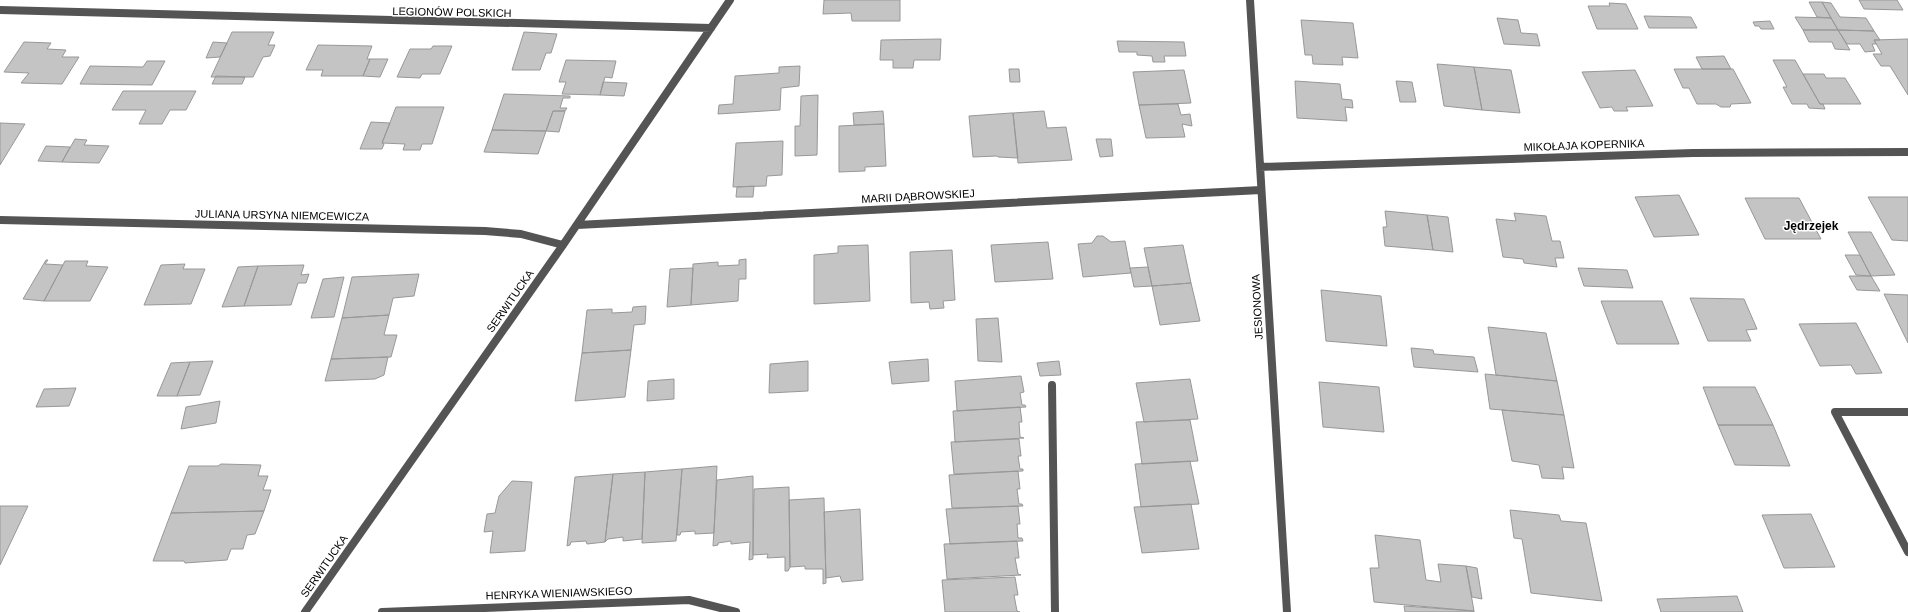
<svg xmlns="http://www.w3.org/2000/svg" width="1908" height="612" font-family="Helvetica,sans-serif">
  <style>
    .building { fill: #c4c4c4; stroke: #989898 }
    .lines { fill: none; stroke-linecap: round; stroke-linejoin: round }
    .service { stroke: #545454; stroke-width: 8 }
    .minor { stroke: #545454; stroke-width: 8 }
    .labels { text-anchor: middle; dominant-baseline: central; stroke-width: 3; stroke-linejoin: round; paint-order: stroke }
    .street-label { font-size: 11px; fill: #000; stroke: #fff }
    .neighbourhood-label { font-size: 12px; font-weight: bold; fill: #000; stroke: #fff }
  </style>
  <rect width="100%" height="100%" fill="#fff"/>
  <!-- building -->
  <path class="building" d="M824,0h76v21h-48l-1,-8 -28,1z
    M1859,0h38l6,10 -39,-1z
    M1809,2h13l9,16 -14,-1z
    M1822,2l9,1 9,14 26,1 8,13 -36,-1z
    M1609,3l17,1 12,25h-41l-9,-23h22z
    M1644,16l47,1 6,11h-48z
    M1795,17l36,1 7,12h-35z
    M1497,18l21,2 3,13 16,1 3,12 -36,-2z
    M1301,20l52,3 5,35 -16,-1 1,8 -30,-1 -1,-9h-7z
    M1770,21l4,8h-13l-2,-3h-4l-2,-4z
    M1803,30h35l12,20 -15,-1 -3,-7h-23z
    M1838,30l36,1 6,9h-6l2,4h-4l3,7 -10,1 -5,-8h-13z
    M232,32h42l-6,13h7l-5,11 -7,1 -10,20h-42z
    M524,32l33,2 -6,19h-5l-6,17h-28z
    M941,39l-1,21h-26l-1,8h-20v-8h-13l1,-20z
    M1908,39v56l-18,-29h-9l-8,-12h9l-8,-14z
    M1117,41l67,1 2,14h-22l1,6h-12l-1,-6 -15,-1v-3h-18z
    M24,42l27,1 -4,6 19,1 -4,7h17l-17,27 -41,-1 8,-10 -25,-1z
    M213,42l14,1 -7,14 -14,1z
    M318,45l54,1 -5,13h3l-7,17h-42l2,-6h-17z
    M433,46h19l-12,28h-18l-2,4 -23,-1 13,-28h21z
    M1724,56l7,13h-29l-6,-12z
    M370,59h18l-8,18 -17,-1z
    M566,60l50,1 -4,17 -7,-1 -5,18 -38,-1 4,-12h-7z
    M1773,60h22l25,44h3l2,5 -16,-1 -2,-4h-15l-9,-17h4z
    M147,61h18l-13,24 -72,-1 10,-18 53,1z
    M1437,64l37,3 8,43 -38,-4z
    M800,66l-1,20 -18,2 -1,22 -62,4 1,-9 14,-1 2,-28 44,-3v-6z
    M1474,67l37,3 9,43 -38,-3z
    M1009,69h10l1,13h-10z
    M1674,69h59l18,34 -20,1 -1,3h-9l-5,-3h-19l-8,-16h-6z
    M1184,70l7,33 -52,2 -6,-33z
    M1635,70l18,36 -27,1 2,4h-14l-2,-4 -12,1 -18,-36z
    M1803,74h21l2,4h19l16,26h-41z
    M216,76l29,1 -3,7h-30z
    M1295,81l45,3 2,15 10,1 1,8 -8,-1 2,14 -50,-3z
    M1396,81l16,1 4,20h-16z
    M603,82l24,1 -3,13 -24,-1z
    M123,91h73l-10,19h-16l-8,14h-23l7,-14h-34z
    M504,94l66,2v2h-7l-3,10h7l-2,3h-12l-7,20 -54,-1z
    M818,95l-1,60 -22,1v-30h5l1,-30z
    M1178,104l3,11 9,-1 2,12 -10,-2 3,13 -39,1 -7,-33z
    M396,107h48l-12,37h-10l-2,6h-17l2,-6 -23,-1z
    M553,111h12l-6,21 -13,-1z
    M883,111l1,13 -30,1 -1,-12z
    M1044,111l3,17 19,-1 6,33 -54,3 -5,-50z
    M1011,113h2l5,45 -20,-1 -1,-1 -24,1 -4,-41z
    M371,122l19,1 -8,20 2,1 -2,5h-22z
    M0,123l25,1 -25,41z
    M884,124l2,42 -21,1v4l-26,1v-46z
    M492,130l54,1 -8,23 -54,-2z
    M75,139l12,1 -3,5 25,1 -10,17 -37,-1z
    M1096,139h15l2,17 -13,1z
    M783,141l-1,34 -15,1 -1,10 -33,1 3,-44z
    M46,146l24,1 -8,15 -24,-1z
    M754,186l-1,11h-17l1,-10z
    M1679,195l20,40 -45,2 -19,-40z
    M1868,197h40v44l-16,-1z
    M1745,198h54l22,41h-56z
    M1385,211l42,4 6,35 -48,-4 -2,-19h4z
    M1514,213l32,3 6,25h8l4,17h-9l2,9 -33,-4 -1,-4 -20,-2 -7,-38 20,2z
    M1427,215l21,2 5,35 -20,-2z
    M1848,232h23l24,43 -24,1z
    M1097,236h6l8,6 14,-1 6,32 -48,4 -5,-33 14,-1z
    M1048,242l5,37 -58,3 -4,-37z
    M868,245l2,56 -56,3v-49l24,-2v-7z
    M1183,245l8,38 -39,3 -8,-38z
    M952,250l3,50 -12,1 1,7 -14,1 -1,-7 -18,1 -1,-51z
    M1845,255h15l11,21 -15,-1z
    M746,259v20h-7l-1,22 -47,4 2,-41 25,-2v4l21,-1v-5z
    M46,260h2l-3,4 18,1 -19,36 -21,-2z
    M65,261h23l-2,5 22,1 -18,34h-46z
    M185,264l-2,5h22l-14,35 -47,1 17,-40z
    M304,265l-3,10 8,-1 -3,9h-8l-7,22 -47,1 14,-40z
    M258,266l-14,40 -22,1 16,-40z
    M1148,267l4,19 -18,1 -4,-19z
    M693,268l-2,37 -24,2 3,-38z
    M1578,268l49,2 6,18 -49,-2z
    M419,274l-5,22 -21,2 -4,17 -47,3 10,-41z
    M1849,276h22l9,15 -23,-1z
    M344,277l-10,40 -23,1 12,-39z
    M1191,283l9,38 -40,4 -8,-39z
    M1321,290l60,6 6,50 -61,-5z
    M1884,294l24,1v48z
    M1690,298l54,1 13,30 -11,1 5,11h-43z
    M1601,301h61l17,43h-62z
    M646,306l-1,18 -11,1 -3,25 -49,3 5,-43 25,-1v4l20,-1 1,-5z
    M389,315l-5,20h13l-6,22 -60,2 11,-41z
    M998,318l4,44 -24,-1 -2,-42z
    M1856,323l26,50 -26,1 -5,-9 -31,1 -21,-42z
    M1488,327l58,6 11,48 -61,-6z
    M1411,348l22,2 1,4 40,3 4,15 -64,-5z
    M631,350l-6,47 -50,4 7,-48z
    M388,357l-4,18 -9,4 -50,2 6,-22z
    M928,359l1,22 -37,3 -3,-22z
    M213,361l-13,34 -23,1 13,-34z
    M808,361v30l-39,2 1,-29z
    M1059,361l2,14 -21,1 -3,-13z
    M190,362l-13,34h-20l14,-33z
    M1485,374l72,7 7,34 -74,-6z
    M1021,376l3,16 -4,1 2,12h3l1,2 -69,4 -2,-30z
    M674,379v20l-27,2 1,-20z
    M1190,379l8,40 -54,3 -8,-39z
    M1319,382l60,5 5,45 -61,-5z
    M1703,387h52l18,38h-55z
    M76,388l-7,18 -33,1 8,-18z
    M220,401l-4,22 -35,6 5,-22z
    M1020,407l2,15h-3l1,15 4,1 -69,4 -2,-31z
    M1502,410l62,5 10,53 -12,-1 2,12 -22,-1 -3,-13 -27,-4z
    M1190,420l8,41 -56,3 -6,-42z
    M1718,425h55l17,41 -55,-1z
    M1019,439l2,17h-3l2,13h3v2l-69,3 -3,-32z
    M1190,461l9,43 -58,3 -6,-43z
    M221,464l40,1 -3,11h10l-5,14h8l-7,21 -93,2 18,-47h29z
    M717,466l-3,67 -19,1v-3l-14,1 -1,3h-3l5,-66z
    M682,469l-6,72 -34,2 3,-71z
    M1018,471l2,18h-3l2,15h3l1,2 -71,2 -3,-33z
    M645,472l-3,67 -19,2v-4l-15,2 -3,3 8,-68z
    M613,474l-8,68 -18,2 -1,-3 -15,1 -1,3 -3,1 8,-69z
    M753,476v83l-4,1 1,-18 -19,2v-3l-13,2v2l-5,1 4,-66z
    M512,481l20,1 -7,69 -35,2 3,-22 -9,1 3,-18 8,-1 4,-17z
    M789,487l1,80 -2,4h-3v-14l-18,1 1,-4 -15,1 1,-66z
    M824,498l2,85 -3,1v-15h-18v-3l-15,1 -1,-67z
    M1191,504l8,45 -57,4 -8,-46z
    M0,506h28l-28,59z
    M1018,506l2,18h-3l1,14h4l1,3 -73,3 -4,-35z
    M860,509l3,71 -21,2 -2,-6 -14,2 -2,-66z
    M1510,510l49,5 2,6 25,2 16,78 -71,-8 -9,-54 -8,-1z
    M264,511l-9,23 -8,1 -4,14h-12l-4,11 -42,3 -1,-2h-31l18,-48z
    M1811,514l24,53 -51,1 -22,-53z
    M1375,535l45,5 6,40 15,2 -3,-18 28,2 8,45 -100,-9 -4,-34h9z
    M1017,541l2,17h-4l3,16 3,1 -74,4 -3,-35z
    M1466,566l11,2 5,31 -10,-2z
    M1015,577l3,18h-4l3,16 3,1h-75l-3,-32z
    M1737,596l6,16h-82l-4,-13z
    M1404,606l70,5v1h-69z"/>
  <g class="lines">
    <!-- service -->
    <path class="service" d="M1052,385l3,227"/>
    <!-- minor -->
    <path class="minor" d="M1250,0l37,612
      M0,10l711,18
      M1260,167l433,-14 215,-1
      M0,220l485,11 36,3 42,11
      M577,225l684,-35
      M1908,412h-73l73,140
      M305,612l258,-367 167,-245
      M382,612l307,-12 47,12"/>
  </g>
  <g class="labels">
    <!-- street labels -->
    <g class="street-label">
      <text transform="translate(452 12) rotate(1)">LEGIONÓW POLSKICH</text>
      <text transform="translate(1584 145) rotate(-2)">MIKOŁAJA KOPERNIKA</text>
      <text transform="translate(918 196) rotate(-3)">MARII DĄBROWSKIEJ</text>
      <text transform="translate(282 215) rotate(1)">JULIANA URSYNA NIEMCEWICZA</text>
      <text transform="translate(510 301) rotate(-55)">SERWITUCKA</text>
      <text transform="translate(1257 307) rotate(-93)">JESIONOWA</text>
      <text transform="translate(324 566) rotate(-55)">SERWITUCKA</text>
      <text transform="translate(559 593) rotate(-2)">HENRYKA WIENIAWSKIEGO</text>
    </g>
    <!-- neighbourhood labels -->
    <g class="neighbourhood-label">
      <text x="1811" y="226">Jędrzejek</text>
    </g>
  </g>
</svg>
